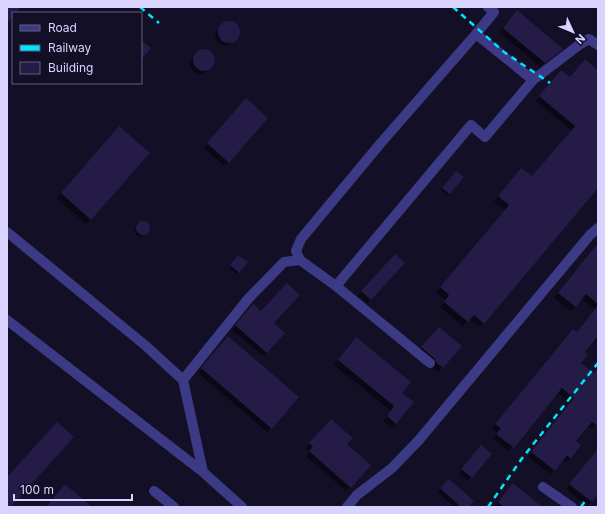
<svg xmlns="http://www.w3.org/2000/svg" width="605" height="514" font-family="Inter,sans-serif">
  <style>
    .shadow { fill: #0007 }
    .building { fill: #241b47 }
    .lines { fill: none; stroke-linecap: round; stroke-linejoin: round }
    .minor { stroke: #3d3a85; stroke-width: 10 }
    .rail { stroke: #00e5ff; stroke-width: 2.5; stroke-dasharray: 6 5; stroke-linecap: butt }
  </style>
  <rect width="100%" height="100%" fill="#130f26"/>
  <!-- shadow -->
  <path class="shadow" d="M513,16l44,37 -17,14 -41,-35z
    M225,22h8l2,1 4,6 -1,8 -9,8h-8l-5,-5 -1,-5 1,-3z
    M204,50l7,2 3,5 1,5 -7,9 -7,3 -7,-2 -4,-5 1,-7 5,-6z
    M598,72v114l-115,137 -4,4 -10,-8 -6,7 -23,-19 6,-7 -10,-8 69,-82 -11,-9 23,-27 15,3 39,-47 -35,-29 21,-25 12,2z
    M242,104l-13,58 -5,4 -20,-18z
    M115,132l-24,87 -5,5 -29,-26z
    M454,174l-5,19 -1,2 -7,-5z
    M141,223h4l4,5 -1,3 -8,6 -4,-2 -1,-4v-2z
    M598,245v98l-4,-3 -10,12 -4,11 13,11 5,-5v52l-7,8 -4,-3 -12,15 -5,17 -4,4 -4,-2 -12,14 -22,-17 42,-54 -13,-11 -49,59 -15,-12 4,-6 -5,-4 77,-95 7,-1 19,-24 -13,-10 -11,12 -17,-13z
    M395,256l8,8 -36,39 -9,-8z
    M236,258l3,14 -2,2 -8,-6z
    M253,305l20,18 -6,29 -4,4 -31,-26z
    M435,332l25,14 -22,26 -20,-20z
    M224,341l47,87 -4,4 -69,-59z
    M352,343l49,50 -5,30 -5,5 -8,-7 8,-10 -57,-46z
    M326,424l20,21 4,42 -4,4 -40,-35 4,-4 -4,-4z
    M598,449v44l-11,13 -21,-17z
    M478,450l-7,27 -3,3 -9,-7z
    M449,480l18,27h-13l-16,-15z
    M513,485l27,22 -46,-1z"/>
  <!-- building -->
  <path class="building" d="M7,7h14l-5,6h-3v3l-6,7z
    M517,10l46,39 -2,2 -16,12 -42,-35z
    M218 32a11 11 0 1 1 22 0a11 11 0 1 1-22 0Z
    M141,40l10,8 -10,12z
    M193 60a11 11 0 1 1 22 0a11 11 0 1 1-22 0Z
    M585,59l13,11v118l-114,136 -10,-9 -6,7 -24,-20 5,-7 -9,-8 69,-82 -11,-9 23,-28 11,8 43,-50 -36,-30 22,-26 9,7z
    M246,98l22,20 -39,45 -22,-20z
    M119,126l31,27 -59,67 -30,-27z
    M456,171l8,6 -14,17 -8,-6z
    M136 228a7 7 0 1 1 14 0a7 7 0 1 1-14 0Z
    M598,243v61l-12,-10 -10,13 -18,-14z
    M395,254l10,9 -34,37 -10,-9z
    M238,255l10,7 -9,11 -9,-8z
    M287,283l13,12 -26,28 11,10 -18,20 -32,-28 18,-21 8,7z
    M598,305v31l-13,16 3,2 -7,9 13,10 4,-5v58l-6,-4 -16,19 5,4 -10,14 -4,-4 -12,16 -24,-19 43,-54 -12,-10 -48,60 -18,-14 5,-6 -6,-4 78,-95 4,3z
    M439,327l23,19 -19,22 -7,-6 -2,-4 -13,-11z
    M228,336l71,61 -27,32 -71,-61z
    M356,337l55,45 -9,11 12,9 -18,22 -9,-8 7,-10 -56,-46z
    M331,419l22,19 -6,6 24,21 -20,23 -42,-37 4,-4 -4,-4z
    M57,422l17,15 -63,70h-4v-30z
    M481,445l11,9 -20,24 -11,-9z
    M598,449v45l-6,8 -23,-18z
    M449,479l25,22 -5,6h-8l-21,-19z
    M513,483l29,24h-38l-6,-5z
    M65,484l27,23h-46z"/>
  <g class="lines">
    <!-- minor -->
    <path class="minor" d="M476,34l18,-22 -6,-5
      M7,232l139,114 37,34 20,92 39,35
      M300,260l-4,-9 5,-12 79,-95 96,-110 57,46
      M336,286l135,-161 14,12 48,-57 46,-35 10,-6 9,6
      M7,320l196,152
      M183,380l65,-81 36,-37 16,-2 36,26 94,77
      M543,487l29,20
      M154,491l20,16
      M347,507l10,-12 35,-27 27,-28 171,-205 8,-7"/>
    <!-- rail -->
    <path class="rail" d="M140,7l19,16
      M453,7l51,45 46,31
      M488,507l35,-50 75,-94
      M581,507l6,-9"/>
  </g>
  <!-- border -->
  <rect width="605" height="514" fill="none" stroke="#d9d4ff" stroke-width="16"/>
  <!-- legend -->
  <rect x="12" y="12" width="130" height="72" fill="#130f26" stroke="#625e7d"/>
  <rect x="20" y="25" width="20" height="6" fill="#3d3a85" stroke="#625e7d"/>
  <text x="48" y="32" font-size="12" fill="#d9d4ff">Road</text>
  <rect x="20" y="45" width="20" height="6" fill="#00e5ff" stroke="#625e7d"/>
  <text x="48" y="52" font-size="12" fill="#d9d4ff">Railway</text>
  <rect x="20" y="62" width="20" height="12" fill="#241b47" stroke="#625e7d"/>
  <text x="48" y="72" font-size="12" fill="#d9d4ff">Building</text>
  <!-- north arrow -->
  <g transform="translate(573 32) rotate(134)" stroke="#130f26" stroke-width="3" paint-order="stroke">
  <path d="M0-3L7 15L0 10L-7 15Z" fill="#d9d4ff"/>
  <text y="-6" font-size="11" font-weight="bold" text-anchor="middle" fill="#d9d4ff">N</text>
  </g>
  <!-- scale -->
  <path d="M14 494v6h118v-6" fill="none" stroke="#d9d4ff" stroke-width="2"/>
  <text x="20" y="494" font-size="12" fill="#d9d4ff" stroke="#130f26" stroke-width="3" paint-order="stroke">100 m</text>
</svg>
